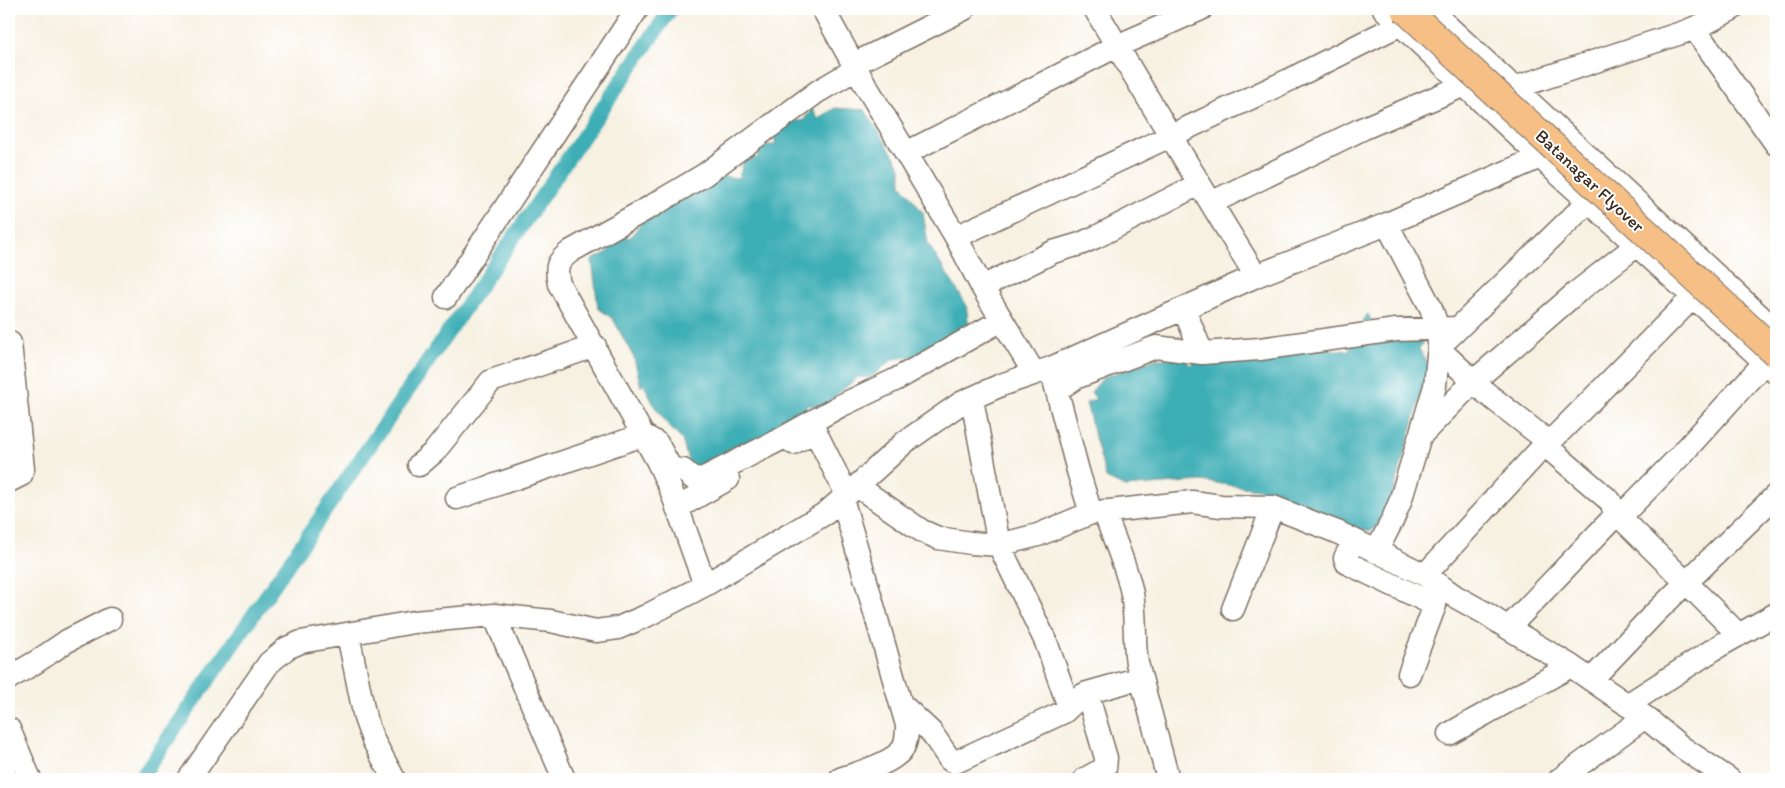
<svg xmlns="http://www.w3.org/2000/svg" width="1785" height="788" font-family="Itim,sans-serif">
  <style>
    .water { fill: #3caeb5; stroke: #3c6c6a }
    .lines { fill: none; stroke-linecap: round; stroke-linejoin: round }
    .canal { stroke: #3caeb5; stroke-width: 15 }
    .minor-casing { stroke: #7d7063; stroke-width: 25 }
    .minor { stroke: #fff; stroke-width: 22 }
    .major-bridge-casing { stroke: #7d7063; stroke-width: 30; stroke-linecap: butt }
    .major-bridge { stroke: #f5bf86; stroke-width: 28 }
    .labels { text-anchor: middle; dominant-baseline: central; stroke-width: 4; stroke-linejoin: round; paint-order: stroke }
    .street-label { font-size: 18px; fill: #3b2a1e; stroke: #fff }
  </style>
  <rect width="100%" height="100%" fill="#fff"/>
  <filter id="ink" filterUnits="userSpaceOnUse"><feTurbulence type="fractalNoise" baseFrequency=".02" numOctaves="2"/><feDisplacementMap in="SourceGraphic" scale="10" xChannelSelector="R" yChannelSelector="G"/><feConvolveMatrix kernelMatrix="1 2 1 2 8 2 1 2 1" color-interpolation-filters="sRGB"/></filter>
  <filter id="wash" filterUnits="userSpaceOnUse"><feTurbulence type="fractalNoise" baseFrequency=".0096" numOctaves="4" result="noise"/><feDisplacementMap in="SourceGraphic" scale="20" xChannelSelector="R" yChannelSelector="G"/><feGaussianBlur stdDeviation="1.12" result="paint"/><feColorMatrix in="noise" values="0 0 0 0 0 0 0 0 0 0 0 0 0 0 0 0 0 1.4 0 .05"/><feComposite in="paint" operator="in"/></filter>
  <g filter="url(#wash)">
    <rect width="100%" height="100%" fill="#f7f1e2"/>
    <!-- water -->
    <path class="water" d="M835,108l30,2 36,57v17l22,29 5,31 38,60 3,24 -54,28 -22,3 -23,19 -12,-1 -35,30 -15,-2 -11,24 -10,-3 -56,22 -23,19h-18l-8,-27 -13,-14 -14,-19 -12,-24 -2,4 -7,-29 -21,-39 -15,-11 -6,-48 16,-8 6,-18 13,-3 1,9 17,-22 72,-42 22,2 6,-23 11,4 7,-14h13l-5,-18 7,-7 25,1 9,-12 6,10z
      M1368,314l14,28 11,-20 15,20 18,-6 -7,13 10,17 -42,150 -17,16 -36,-11 -76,-32 -57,-8 -76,6 -19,-9 -20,-75 10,-4 -5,-7 13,-15 52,-18 28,-1 7,8 9,-13 30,-2 49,8 25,-12 45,4 4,-14 21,-2 -12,-15z"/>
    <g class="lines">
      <!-- canal -->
      <path class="canal" d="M140,779l531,-770"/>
    </g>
  </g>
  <g filter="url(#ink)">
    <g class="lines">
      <defs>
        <path id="minor" d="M823,9l33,60 100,168 26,50 52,86
          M1095,9c53,89 106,179 161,267
          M1384,9l170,161 222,202
          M1429,9l347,322
          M1694,28l82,116
          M854,64l110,-55
          M1506,97l8,-9 173,-57 17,-7 28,-15
          M906,153l211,-107 84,-37
          M1211,203l153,-75 101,-43
          M956,237l333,-157 112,-56
          M982,287l71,-35 27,-8 18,-8 101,-52
          M446,297l191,-288
          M1184,309l18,44
          M1448,338l141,-137
          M1439,349l47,44 64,50
          M1057,390l18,-12 81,-31 46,6 58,-4 136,-19 62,-2
          M972,399l27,146 47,97 23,65
          M1422,434l52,-53 103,-89 60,-47
          M793,443l22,-12 32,64
          M1546,446l147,-149
          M419,465l15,-13 57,-71 104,-35
          M9,481l12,-6 2,-6 -13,-126
          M857,486l65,45 16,7 33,5 28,2 39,-10 53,-22 -13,-42 -25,-95
          M457,498l186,-63 14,8 14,26 12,1 11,9 10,-1 77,-39 59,-33 55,-26 107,-60
          M677,508l51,-29
          M1104,511c9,26 21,52 27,78 6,24 2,50 6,74l31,116
          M1615,512l124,123
          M1091,513l101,-11 29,4 52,1 64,25 88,43 31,22 29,16 23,15 63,38 74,51 35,29 49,33
          M1620,517l60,-61 85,-94
          M1354,541l-9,17 2,5 88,42 -26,69
          M1376,552l16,-31 8,-19 35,-116 4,-41 -1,-16 -7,-21 -44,-84
          M1425,575l113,-123 8,-6 64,55 5,11 -1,5 -106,111
          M705,585l-34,-95 -13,-28 -99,-178c-4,-18 -2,-22 12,-33l81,-45 52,-31 113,-83 39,-23
          M1233,609l40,-102
          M494,615l70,164
          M348,634l17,84 8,22 21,39
          M9,678l27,-16 31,-21 43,-22
          M1591,680l62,-65 123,-120
          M901,704l30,28 19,28 4,2 4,-1 106,-49 17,-16 6,-3 53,-15
          M1627,705l92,-59 57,-32
          M9,729l21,50
          M1449,734l122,-68
          M189,779l80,-116 18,-15 14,-6 113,-20 80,-7 57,6 45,10 22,-3 28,-12 59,-31 121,-72 31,-27 48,-44 56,-39 40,-18 50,-17 205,-92 131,-52 108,-47 45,-20 23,-24
          M840,779c17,-6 53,-15 63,-31 4,-7 4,-15 4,-23 -22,-75 -42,-151 -65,-226
          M1085,779l20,-11 1,-10 -19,-65
          M1560,779l85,-62"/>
      </defs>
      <!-- minor casing -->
      <use href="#minor" class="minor-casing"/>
      <!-- minor -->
      <use href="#minor" class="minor"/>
      <defs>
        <path id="major-bridge" d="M1405,9l371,344"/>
      </defs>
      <!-- major-bridge casing -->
      <use href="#major-bridge" class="major-bridge-casing"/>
      <!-- major-bridge -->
      <use href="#major-bridge" class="major-bridge"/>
    </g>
  </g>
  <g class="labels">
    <!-- street labels -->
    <g class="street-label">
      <text transform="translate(1590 181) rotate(43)">Batanagar Flyover</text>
    </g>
  </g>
  <!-- margin -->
  <rect width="1785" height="788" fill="none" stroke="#fff" stroke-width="30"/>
</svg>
